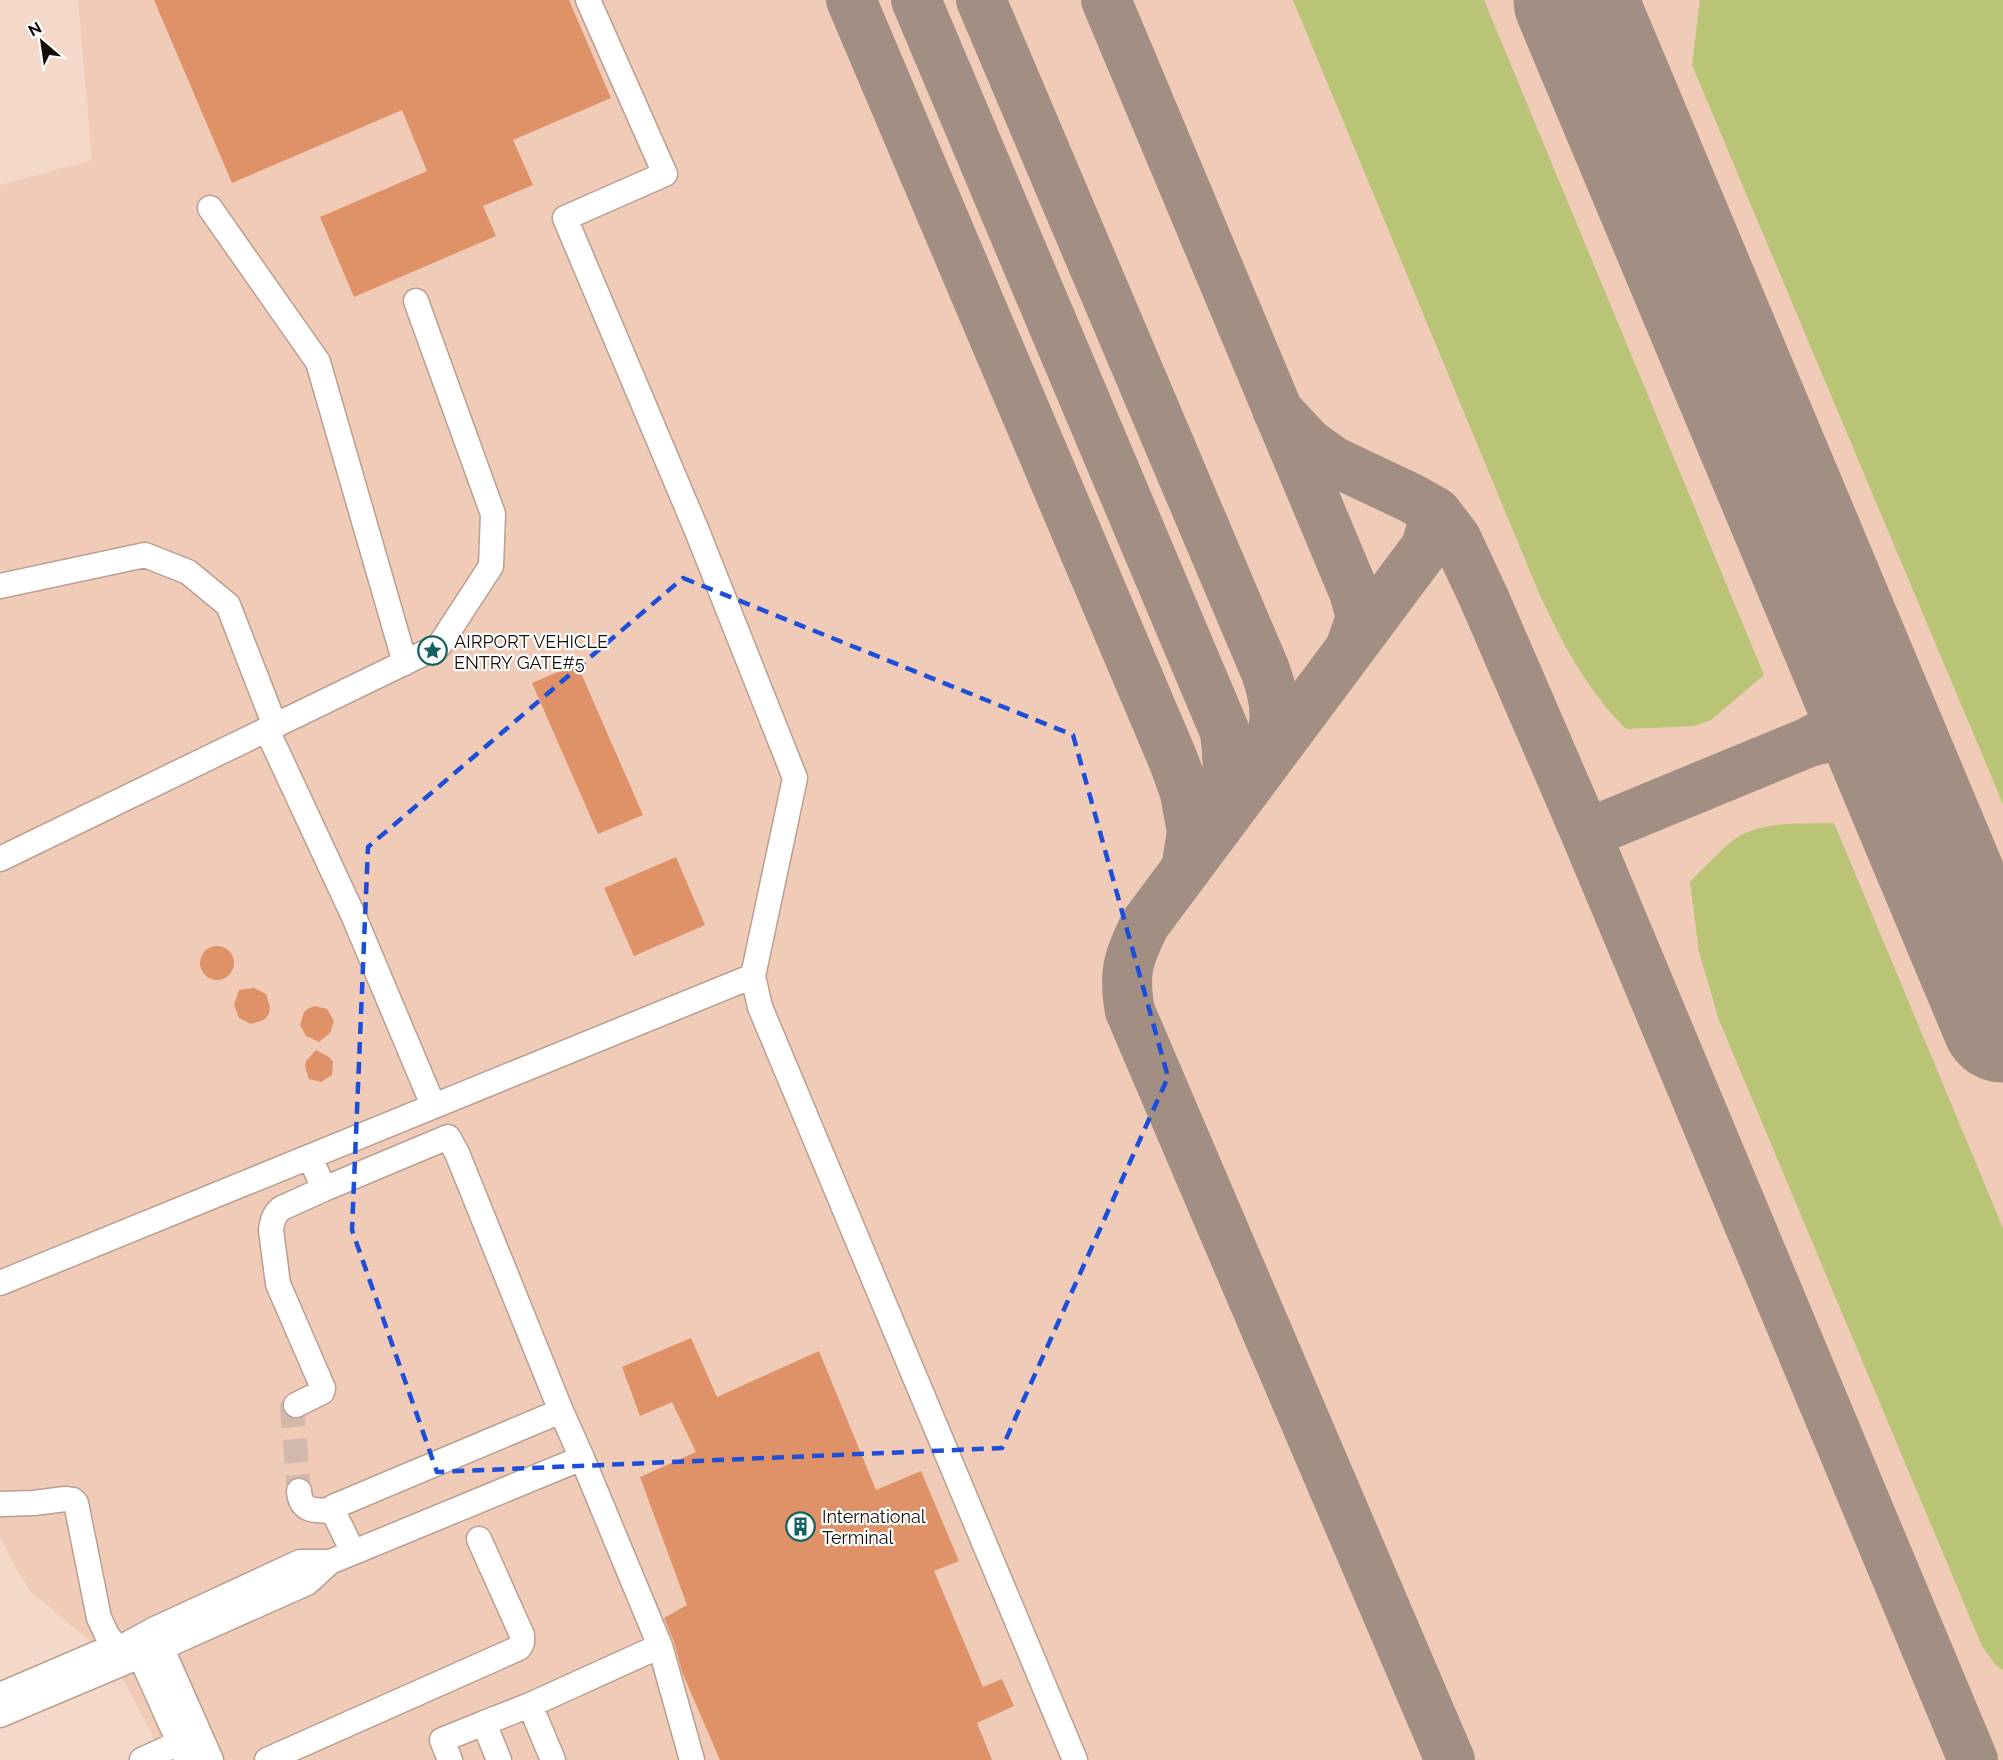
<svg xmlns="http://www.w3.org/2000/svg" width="2003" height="1760" font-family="Raleway,sans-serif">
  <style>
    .built { fill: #efcbb8 }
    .green { fill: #b9c477 }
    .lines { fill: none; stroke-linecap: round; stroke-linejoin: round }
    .taxiway { stroke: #a28e82; stroke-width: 50 }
    .runway { stroke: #a28e82; stroke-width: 123 }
    .building { fill: #df9267 }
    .minor-tunnel { stroke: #d3b9ac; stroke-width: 24; stroke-dasharray: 24 12; stroke-linecap: butt }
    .minor-casing { stroke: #ba9f91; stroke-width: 27 }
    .minor { stroke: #fff; stroke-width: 24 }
    .marked { fill: none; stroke: #1d4ed8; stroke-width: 4.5; stroke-dasharray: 12 8; stroke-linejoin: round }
    .labels { text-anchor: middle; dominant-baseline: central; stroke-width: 4.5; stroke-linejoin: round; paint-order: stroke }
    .poi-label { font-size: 18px; fill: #150c07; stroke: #fff; text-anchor: start }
  </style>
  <rect width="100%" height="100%" fill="#f4d8c9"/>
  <!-- built -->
  <path class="built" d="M78,0h1925v1760h-1841l-10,-26 -39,-74 -82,-68 -16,-25 -15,-30v-1352l92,-25z"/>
  <!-- green -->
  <path class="green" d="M1293,0h191l280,675 -53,45 -16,6 -69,3c-39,-39 -64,-86 -87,-136z
    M1700,0h303v804l-311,-739z
    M1834,823l169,405v442l-8,-6 -13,-18 -263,-626 -20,-68 -9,-70c11,-11 39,-41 51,-47 27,-14 63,-11 93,-12z"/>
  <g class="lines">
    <!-- taxiway -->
    <path class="taxiway" d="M851,0l323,762 11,31 7,39 -6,37
      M916,0l309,732c4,29 5,63 -9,90
      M981,0l284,670c12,33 13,54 1,89
      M1106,0l248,592 7,25 -11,32
      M1277,410l32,34 24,17 78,37 25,14 20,26 28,60 102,236 387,926
      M1436,512l-10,35 -281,377c-17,34 -22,49 -15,87l320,749
      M1809,742c46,-12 66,-15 90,31
      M1586,834l223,-92c21,-11 49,-27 50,-54 0,-9 -4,-19 -7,-28"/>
    <!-- runway -->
    <path class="runway" d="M1575,0l428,1021"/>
  </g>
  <!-- building -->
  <path class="building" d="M154,0h415l42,98 -98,42 20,45 -50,21 13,30 -142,61 -34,-80 107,-46 -25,-61 -170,73z
    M577,664l66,151 -45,19 -66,-151z
    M676,857l29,68 -71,31 -30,-68z
    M200 963a17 17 0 1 1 34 0a17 17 0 1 1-34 0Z
    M254,988l12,6 4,13 -1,7 -5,6 -13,4 -12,-6 -5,-13 5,-15z
    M315,1006l12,3 7,12 -4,12 -11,9 -13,-6 -6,-11 4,-13 5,-4z
    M316,1050l13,7 4,5 -1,13 -11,7 -12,-3 -4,-12 1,-6z
    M691,1338l26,59 102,-46 57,139 45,-19 38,90 -25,10 49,116 19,-8 12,27 -37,17 15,37h-272l-38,-88 -8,-30 -10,-24 23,-13 -47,-128 56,-25 -24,-50 -32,14 -18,-49z"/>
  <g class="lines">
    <!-- minor-tunnel -->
    <path class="minor-tunnel" d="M296,1405l-4,3 7,83"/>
    <defs>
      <path id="minor" d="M588,0l77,174 -100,44 132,313 98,247 -42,198 7,31 315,753
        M210,208l108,154 87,301
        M0,586l145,-31 43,17 40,33 47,121
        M267,730l87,187 79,188
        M0,859l439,-213 52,-80 2,-52 -77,-213
        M310,1157l14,32 124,-52 9,16 104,258
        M0,1283l753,-307
        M296,1405l26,-13 1,-4 -45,-104 -7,-54c1,-9 3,-17 11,-22l42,-19
        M299,1491c2,22 16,19 34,20
        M0,1504l34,-1 31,-4 8,1 3,3 23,115 8,17 11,14
        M353,1552l-19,-39 -1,-6 228,-96 21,47
        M330,1562l252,-104 78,188 32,114
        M155,1633l56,127
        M134,1642l53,118
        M0,1695l98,-42 20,-4 35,-19 147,-68h30l-23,21 -146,65
        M530,1705l23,55
        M0,1715l140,-59
        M142,1760l52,-24
        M267,1760l252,-112 3,-5v-8l-43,-96
        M450,1760l-8,-20 42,-17
        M499,1760l-15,-37 46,-18 130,-59"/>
    </defs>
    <!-- minor casing -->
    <use href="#minor" class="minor-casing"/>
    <!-- minor -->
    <use href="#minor" class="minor"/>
  </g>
  <!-- marked area -->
  <path class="marked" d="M683,578l390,157 95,342 -166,371 -565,24 -85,-242 16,-383z"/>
  <!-- icons -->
  <defs>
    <symbol id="sight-ring" viewBox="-11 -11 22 22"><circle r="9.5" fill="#fff" stroke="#136363" stroke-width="1.5"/><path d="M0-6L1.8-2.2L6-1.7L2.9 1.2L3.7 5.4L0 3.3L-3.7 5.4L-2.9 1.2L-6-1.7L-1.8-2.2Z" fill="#136363"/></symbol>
    <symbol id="building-ring" viewBox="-11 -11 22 22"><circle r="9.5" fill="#fff" stroke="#136363" stroke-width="1.5"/><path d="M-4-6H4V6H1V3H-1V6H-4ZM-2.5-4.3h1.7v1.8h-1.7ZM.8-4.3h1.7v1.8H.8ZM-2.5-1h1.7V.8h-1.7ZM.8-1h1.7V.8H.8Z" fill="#136363"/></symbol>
  </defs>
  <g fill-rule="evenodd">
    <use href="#sight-ring" x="416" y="634" width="33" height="33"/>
    <use href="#building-ring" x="784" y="1510" width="33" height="33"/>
  </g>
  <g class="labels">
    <!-- poi labels -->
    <g class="poi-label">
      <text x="454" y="641">AIRPORT VEHICLE<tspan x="454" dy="21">ENTRY GATE#5</tspan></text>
      <text x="822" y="1516">International<tspan x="822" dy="21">Terminal</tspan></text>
    </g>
  </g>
  <!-- north arrow -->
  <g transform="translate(42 42) rotate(331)" stroke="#ffffff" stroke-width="4.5" paint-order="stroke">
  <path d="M0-4.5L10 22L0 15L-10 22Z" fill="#150c07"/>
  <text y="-9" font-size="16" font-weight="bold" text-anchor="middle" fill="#150c07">N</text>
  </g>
</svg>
